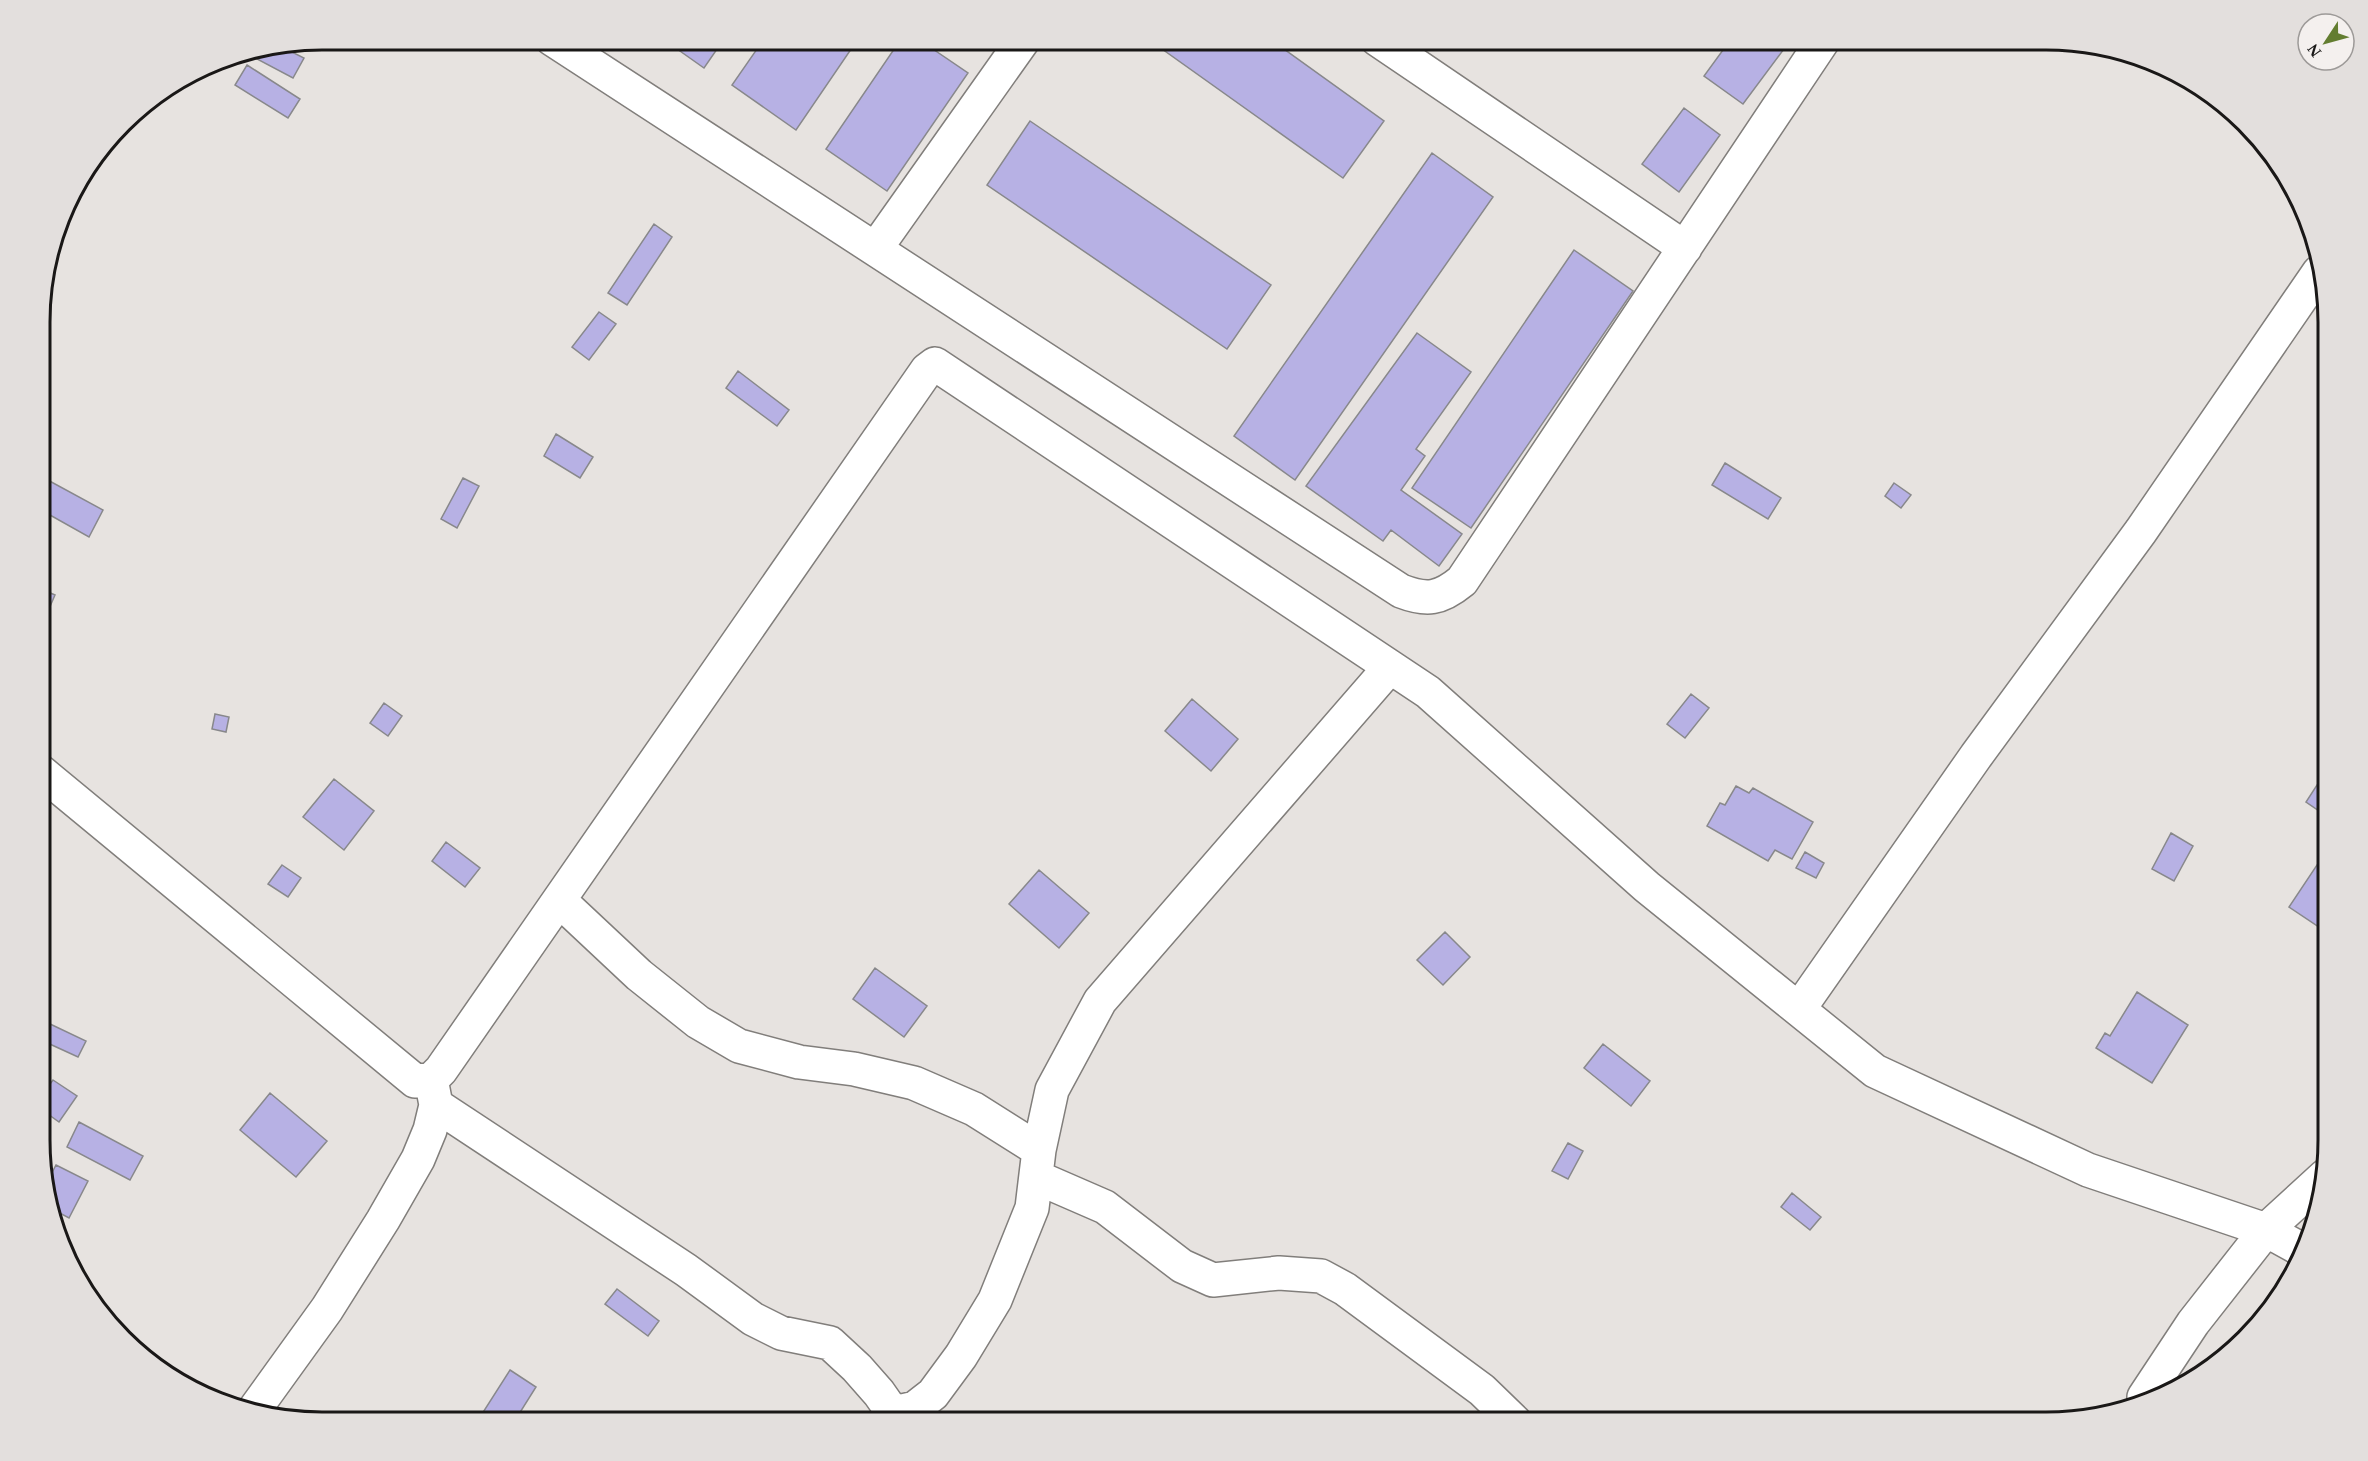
<svg xmlns="http://www.w3.org/2000/svg" width="2368" height="1461" font-family="'Times New Roman',serif">
  <style>
    .building { fill: #b7b1e4; stroke: #88888b; stroke-width: 1.5 }
    .lines { fill: none; stroke-linecap: round; stroke-linejoin: round }
    .minor-casing { stroke: #817e7b; stroke-width: 36 }
    .minor { stroke: #fff; stroke-width: 33 }
    .rim { fill: none; stroke: #1a1817; stroke-width: 3 }
  </style>
  <rect width="100%" height="100%" fill="#e7e3e0"/>
  <!-- building -->
  <path class="building" d="M663,39h61l-20,29z
    M764,39h94l-62,91 -64,-45z
    M901,39h17l50,34 -81,118 -61,-42z
    M1148,39h122l114,82 -41,57z
    M1731,39h40l13,10 -41,55 -39,-28z
    M282,47l22,11 -11,20 -36,-19 4,-8z
    M247,65l53,34 -12,19 -53,-33z
    M1684,108l36,27 -41,57 -37,-28z
    M1030,121l241,164 -44,64 -240,-164z
    M1432,153l61,44 -198,283 -61,-44z
    M654,224l18,13 -45,68 -19,-12z
    M1574,250l59,41 -162,237 -59,-40z
    M599,312l17,12 -27,36 -17,-13z
    M1417,333l54,39 -55,77 9,7 -24,34 61,44 -23,32 -48,-36 -8,11 -77,-55z
    M738,371l51,39 -12,16 -51,-38z
    M556,434l37,23 -13,21 -36,-22z
    M1725,463l56,35 -13,21 -56,-34z
    M44,478l59,32 -14,27 -48,-27v-28z
    M463,478l16,8 -22,42 -16,-9z
    M1894,483l17,12 -10,13 -16,-12z
    M41,589l14,6 -13,30h-1z
    M1691,694l18,14 -24,30 -18,-14z
    M1192,699l46,40 -27,32 -46,-40z
    M384,703l18,13 -14,20 -18,-13z
    M215,714l14,3 -3,15 -14,-3z
    M334,779l40,32 -30,39 -41,-33z
    M2317,785l11,8v24l-22,-15z
    M1736,786l13,7 4,-5 60,34 -21,37 -17,-9 -7,11 -61,-35 13,-23 5,2z
    M2171,833l22,13 -19,35 -22,-12z
    M446,842l34,26 -15,19 -33,-26z
    M1805,852l19,11 -8,15 -20,-10z
    M2321,859l7,5v69l-39,-26z
    M282,865l19,13 -13,19 -20,-13z
    M1039,870l50,43 -30,35 -50,-44z
    M1445,932l25,25 -27,28 -26,-25z
    M875,968l52,38 -23,31 -51,-38z
    M2137,992l51,33 -36,58 -56,-35 9,-15 5,3z
    M48,1023l38,18 -8,16 -37,-17z
    M1603,1044l47,37 -19,25 -47,-38z
    M53,1080l24,16 -18,26 -18,-13v-13z
    M270,1093l57,48 -31,36 -56,-47z
    M79,1122l64,34 -13,24 -63,-33z
    M1568,1143l15,8 -15,28 -16,-8z
    M56,1165l32,16 -19,37 -15,-8 -9,-24z
    M1792,1193l29,24 -11,13 -29,-23z
    M617,1289l42,32 -11,15 -43,-32z
    M510,1370l26,17 -22,35h-27l-7,-5z"/>
  <g class="lines">
    <defs>
      <path id="minor" d="M552,39l849,552c26,10 39,8 61,-10l362,-542
        M1377,39l308,209
        M876,248l148,-209
        M41,772l374,309 16,-1 10,-10 486,-700 8,-6 493,328 219,195 228,184 213,99 178,60 38,21
        M559,900l80,75 59,47 41,24 60,16 55,7 60,14 60,26 65,41
        M1799,1009l177,-253 165,-225 178,-259
        M436,1105l250,165 67,49 28,14 49,10 27,25 22,25 14,20
        M1036,1177l69,30 77,59 31,14 66,-7 42,3 24,13 137,101 33,32
        M2144,1397l49,-74 73,-93 59,-54
        M252,1413l75,-104 56,-89 35,-61 12,-29 6,-25 -4,-21
        M885,1422l8,-9 22,-5 18,-14 28,-38 34,-56 37,-92 7,-58 13,-60 48,-89 290,-334"/>
    </defs>
    <!-- minor casing -->
    <use href="#minor" class="minor-casing"/>
    <!-- minor -->
    <use href="#minor" class="minor"/>
  </g>
  <!-- crop -->
  <path d="M0 0H2368V1461H0ZM322 50H2046A272 272 0 0 1 2318 322V1140A272 272 0 0 1 2046 1412H322A272 272 0 0 1 50 1140V322A272 272 0 0 1 322 50Z" fill="#e3dfdd" fill-rule="evenodd"/>
  <path class="rim" d="M322 50H2046A272 272 0 0 1 2318 322V1140A272 272 0 0 1 2046 1412H322A272 272 0 0 1 50 1140V322A272 272 0 0 1 322 50Z"/>
  <!-- north arrow -->
  <g transform="translate(2326 42) rotate(234)"><circle r="28" fill="#f4f0ee" stroke="#9d9a98" stroke-width="1.5"/>
  <path d="M0-4.5L10 22L0 15L-10 22Z" fill="#637d30"/>
  <text y="-9" font-size="16" font-weight="bold" text-anchor="middle" fill="#1a1817">N</text>
  </g>
</svg>
